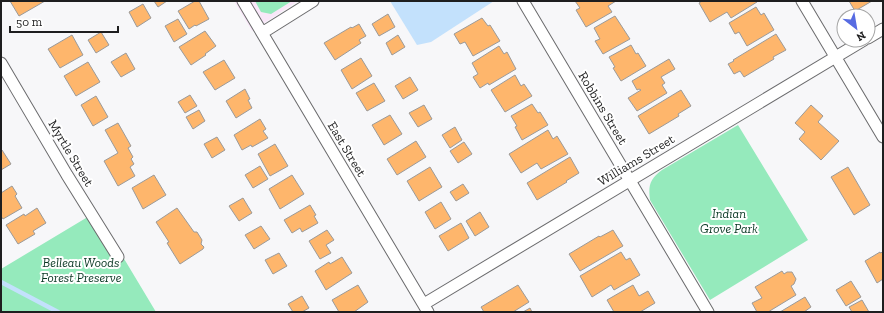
<svg xmlns="http://www.w3.org/2000/svg" width="884" height="313" font-family="'Zilla Slab',serif">
  <style>
    .commercial { fill: #f9e7f9 }
    .green { fill: #95eabc }
    .water { fill: #c3e1fc }
    .lines { fill: none; stroke-linecap: round; stroke-linejoin: round }
    .stream { stroke: #c3e1fc; stroke-width: 4.5 }
    .building { fill: #feb66c; stroke: #9b9a99 }
    .minor-casing { stroke: #6b6b6d; stroke-width: 13 }
    .minor { stroke: #fff; stroke-width: 11 }
    .labels { text-anchor: middle; dominant-baseline: central; stroke-width: 4; stroke-linejoin: round; paint-order: stroke }
    .street-label { font-size: 13px; fill: #1e1e1f; stroke: #fff }
    .park-label { font-size: 13px; font-style: italic; fill: #083622; stroke: #fff }
  </style>
  <rect width="100%" height="100%" fill="#f7f7f9"/>
  <!-- commercial -->
  <path class="commercial" d="M234,1h64l-46,30z"/>
  <!-- green -->
  <path class="green" d="M255,1h37l-21,13 -10,-2z
    M738,125l70,115 -98,60 -60,-100c-2,-15 0,-21 12,-30z
    M96,212l60,100h-155v-43z"/>
  <!-- water -->
  <path class="water" d="M390,1h104l-63,41 -14,3z"/>
  <g class="lines">
    <!-- stream -->
    <path class="stream" d="M1,282l57,30"/>
  </g>
  <!-- building -->
  <path class="building" d="M10,1h35l-26,15z
    M154,1h13l-9,6z
    M195,1h4l10,18 -13,7 -1,-1 -6,4 -11,-18z
    M575,1h41l-8,5 4,6 -26,15 -10,-17 4,-2z
    M702,1h54l1,1 -26,16 -4,-6 -17,10 -11,-19z
    M849,1h23l-17,10z
    M143,4l8,14 -14,9 -8,-15z
    M756,7l5,8 3,-2 10,17 -27,16 -8,-14 -4,2 -6,-11z
    M388,14l7,13 -16,9 -7,-12z
    M615,16l15,23 -27,15 -8,-13 5,-2 -6,-11z
    M482,18l6,8 2,-1 10,16 -27,15 -8,-14 -5,2 -6,-10z
    M178,19l9,15 -13,8 -9,-16z
    M359,24l7,12 -7,4 2,3 -26,17 -11,-17 27,-16 1,1z
    M205,31l11,15 -11,8 1,1 -15,10 -12,-18z
    M101,32l8,13 -13,8 -8,-13z
    M776,34l10,16 -13,7 1,2 -30,18 -4,-6 -6,3 -6,-10 6,-3 -1,-1z
    M72,35l11,20 -23,13 -12,-19z
    M398,35l7,12 -13,8 -6,-12z
    M631,45l5,9 2,-1 8,13 -25,15 -8,-13 2,-1 -6,-10z
    M499,46l5,8 3,-2 9,17 -27,16 -1,-2 -8,5 -7,-11 5,-3 -6,-11z
    M126,53l9,16 -14,8 -10,-15z
    M361,58l11,18 -20,13 -11,-19z
    M669,59l6,10 -14,8 4,6 -3,2 5,8 -30,18 -9,-13 13,-8 -2,-1 -2,1 -5,-9z
    M224,60l11,18 -20,12 -12,-18z
    M88,62l12,20 -24,14 -12,-20z
    M515,75l6,11 3,-2 8,12 -27,16 -14,-22z
    M410,77l8,13 -15,9 -8,-13z
    M374,83l11,18 -18,10 -11,-18z
    M245,89l5,10 -2,1 4,8 -16,10 -10,-17z
    M681,90l10,16 -13,8 1,2 -30,18 -11,-18z
    M190,95l7,11 -12,7 -7,-11z
    M96,96l12,21 -15,9 -12,-21z
    M532,104l6,9 2,-1 8,13 -26,15 -7,-13 2,-1 -6,-10z
    M424,105l8,14 -14,8 -9,-14z
    M811,105l12,11 -5,6 21,19 -18,19 -22,-21 6,-7 -10,-9z
    M199,110l6,11 -12,8 -7,-12z
    M390,115l12,19 -18,11 -12,-20z
    M260,119l6,10 -3,2 5,7 -16,9 -1,-2 -9,5 -8,-15z
    M118,123l13,23 -3,2 5,9 -2,2 3,5 -4,3 5,9 -17,10 -14,-25 14,-8 -13,-23z
    M455,127l7,13 -12,8 -8,-13z
    M548,130l5,9 4,-3 11,18 -27,15 -4,-6 -16,10 -12,-19z
    M217,137l8,13 -13,8 -8,-14z
    M416,141l10,16 -29,18 -10,-16z
    M464,142l8,12 -14,9 -8,-12z
    M275,144l13,22 -18,10 -12,-22z
    M2,150l9,14 -10,6v-19z
    M570,157l9,16 -13,8 1,1 -30,18 -10,-17z
    M260,166l8,13 -15,9 -8,-13z
    M430,167l12,20 -23,14 -12,-20z
    M848,167l22,38 -16,10 -23,-38z
    M154,175l12,20 -23,14 -11,-21z
    M292,175l12,19 -24,15 -11,-20z
    M463,184l6,9 -13,8 -6,-9z
    M12,186l5,8 -2,2 7,12 -19,11 -2,-3v-23z
    M243,198l9,15 -13,8 -10,-15z
    M441,202l10,17 -16,10 -10,-17z
    M310,205l6,10 -2,1 4,7 -16,9 -2,-4 -8,5 -8,-13z
    M37,208l9,15 -13,8 2,3 -17,10 -12,-19 18,-11 1,2z
    M177,208l17,24h3l5,8 -1,4 3,3 -1,2 -23,15 -13,-21 2,-1 -13,-20z
    M480,212l9,15 -14,9 -9,-15z
    M461,223l8,15 -21,13 -9,-15z
    M261,226l9,13 -16,10 -9,-14z
    M327,230l7,10 -8,5 5,8 -11,6 -11,-18z
    M613,230l10,16 -43,25 -11,-17 30,-18 1,1z
    M621,252l5,8 4,-2 10,17 -26,15 -3,-5 -19,12 -12,-21z
    M880,252v1l3,-1v27l-6,4 -12,-22z
    M279,253l8,13 -14,8 -8,-14z
    M342,257l10,16 -26,17 -11,-19 14,-9 1,2z
    M782,271l2,3 3,-2h5l4,7 -2,5 -3,2 5,9 -28,17h-11l-5,-9 10,-5 -7,-11z
    M851,281l10,16 -15,9 -10,-16z
    M358,285l10,17 -14,10h-15l-7,-12z
    M518,285l11,17 -16,10h-29l-3,-5z
    M633,285l6,11 9,-5 7,12 -15,9h-26l-7,-12z
    M302,296l7,12 -7,4h-9l-5,-8z
    M805,297l6,10 -7,5h-24z
    M862,300l7,12h-17l-3,-5z
    M530,308l2,4h-9z"/>
  <g class="lines">
    <defs>
      <path id="minor" d="M243,1l185,311
        M523,1l185,311
        M802,1l81,136
        M262,33l51,-32
        M868,38l15,-9
        M1,63l66,112 51,82
        M424,304l440,-264"/>
    </defs>
    <!-- minor casing -->
    <use href="#minor" class="minor-casing"/>
    <!-- minor -->
    <use href="#minor" class="minor"/>
  </g>
  <g class="labels">
    <!-- street labels -->
    <g class="street-label">
      <text transform="translate(603 108) rotate(59)">Robbins Street</text>
      <text transform="translate(347 149) rotate(59)">East Street</text>
      <text transform="translate(71 153) rotate(59)">Myrtle Street</text>
      <text transform="translate(636 160) rotate(-31)">Williams Street</text>
    </g>
    <!-- park labels -->
    <g class="park-label">
      <text x="729" y="213">Indian<tspan x="729" dy="15">Grove Park</tspan></text>
      <text x="81" y="262">Belleau Woods<tspan x="81" dy="15">Forest Preserve</tspan></text>
    </g>
  </g>
  <!-- border -->
  <rect width="884" height="313" fill="none" stroke="#1e1e1f" stroke-width="4"/>
  <!-- north arrow -->
  <g transform="translate(856 28) rotate(149)"><circle r="19" fill="#ffffff" stroke="#a5a5a5"/>
  <path d="M0-3L7 15L0 10L-7 15Z" fill="#576be2"/>
  <text y="-6" font-size="11" font-weight="bold" text-anchor="middle" fill="#1e1e1f">N</text>
  </g>
  <!-- scale -->
  <path d="M10 26v6h108v-6" fill="none" stroke="#1e1e1f" stroke-width="2"/>
  <text x="16" y="26" font-size="12" fill="#1e1e1f" stroke="#ffffff" stroke-width="3" paint-order="stroke">50 m</text>
</svg>
